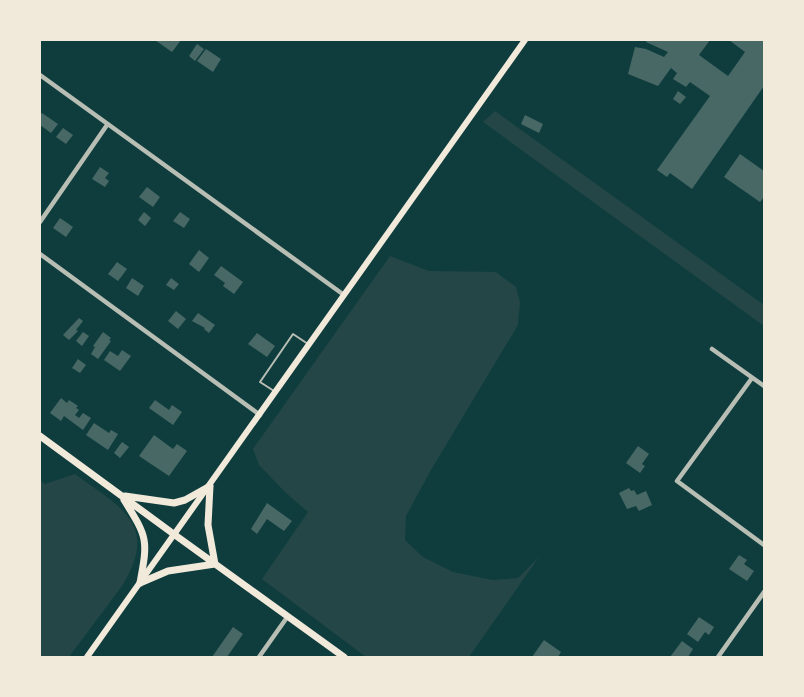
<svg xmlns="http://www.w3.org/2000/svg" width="804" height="697" font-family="Figtree,sans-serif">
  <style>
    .green { fill: #244646 }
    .building { fill: #486865 }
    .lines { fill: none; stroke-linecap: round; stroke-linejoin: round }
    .service { stroke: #b8beb3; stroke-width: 2 }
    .minor { stroke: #b8beb3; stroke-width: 4.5 }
    .secondary { stroke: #f1e9da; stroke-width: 6 }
    .primary { stroke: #f1e9da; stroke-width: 7 }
  </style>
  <rect width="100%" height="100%" fill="#0f3d3e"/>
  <!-- green -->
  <path class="green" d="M495,111l269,194v21l-281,-204z
    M390,256l39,15 67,1 20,15 4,15 -2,23 -87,145 -25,46 -1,24 18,17 30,15 40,8 25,-2 21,-21 -70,100h-103l-104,-78 46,-67 -23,-20 -26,-27 -6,-16z
    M75,474c46,34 85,50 47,112l-53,71h-29v-177l5,4z"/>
  <!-- building -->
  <path class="building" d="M155,40h26l-9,12z
    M647,40h63l-11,15 29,21 17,-24 -16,-12h35v46l-72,103 -22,-16 -3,4 -10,-7 53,-74 -20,-14 -4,5 -13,-8 4,-6 -6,-5 -13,18 -30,-12 7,-27 11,2 18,8 4,-5 -22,-10z
    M197,44l7,5 -9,12 -6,-5z
    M206,49l15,10 -8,13 -16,-11z
    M678,91l8,6 -6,7 -7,-5z
    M42,113l16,11 -7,9 -11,-8v-10z
    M525,115l18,9 -4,9 -18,-9z
    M63,128l10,7 -7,9 -10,-7z
    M740,154l24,17v26l-4,5 -36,-25z
    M100,167l9,6 -4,5 4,3 -4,6 -13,-8z
    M147,187l13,10 -7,10 -14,-10z
    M144,212l7,6 -6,8 -7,-6z
    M180,212l10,7 -6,9 -11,-7z
    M60,218l13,9 -7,10 -13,-9z
    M199,250l10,8 -10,14 -10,-8z
    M117,262l10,7 -9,12 -10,-7z
    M221,266l22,16 -9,12 -11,-8 2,-3 -11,-8z
    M132,278l12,8 -6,10 -12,-8z
    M171,278l8,6 -5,6 -8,-5z
    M176,311l10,8 -8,10 -10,-8z
    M198,313l17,12 -6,8 -5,-4 1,-1 -13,-7z
    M79,318l4,3 -7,9 2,1 -9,9 -6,-5z
    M83,332l6,4 -7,10 -6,-5z
    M103,332l8,6 -2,2 2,1 -13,18 -7,-5 4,-7 -2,-1z
    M257,333l18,13 -8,11 -19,-13z
    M122,350l9,6 -11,15 -16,-11 6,-9 8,5z
    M78,359l8,6 -6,8 -8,-5z
    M61,398l6,5 2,-3 9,6 -2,2 3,2 -4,5 4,3 4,-5 8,5 -8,12 -19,-14 -3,5 -11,-8z
    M155,400l14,10 3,-5 10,7 -9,13 -24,-17z
    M94,423l15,10 2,-3 7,4 -10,16 -22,-15z
    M154,435l19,14 4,-5 10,7 -18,25 -30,-20z
    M122,442l7,5 -9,11 -6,-5z
    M638,446l11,8 -7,10 3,2 -5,7 -14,-10z
    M629,488l2,3 3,-1 3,5 9,-4 6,14 -13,6 -3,-5 -9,3 -8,-16z
    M267,503l25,18 -8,10 -17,-12 -10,15 -6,-5z
    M739,555l8,5 -3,4 10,7 -7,10 -18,-12z
    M699,617l15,10 -5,8 -4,-3 -7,10 -11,-8z
    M233,627l10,7 -16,23h-15z
    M544,640l17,12 -3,5h-26z
    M682,641l11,8 -5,8h-18z"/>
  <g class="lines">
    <!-- service -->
    <path class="service" d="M274,391l-14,-9 33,-48 15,10"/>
    <!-- minor -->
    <path class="minor" d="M40,75l304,220
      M40,222l67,-97
      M40,254l220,161
      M712,349l52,37
      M752,378l-75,103 87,64
      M259,657l29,-41
      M718,657l46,-65"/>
    <!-- secondary -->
    <path class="secondary" d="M87,657l438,-617"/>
    <!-- primary -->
    <path class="primary" d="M40,436l135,99 169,122
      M125,496l49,7 11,-3 25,-14
      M124,500c24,38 24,40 16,83
      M140,583l28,-12 47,-7 -7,-39 2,-39"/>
  </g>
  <!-- border -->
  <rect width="804" height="697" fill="none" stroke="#f1e9da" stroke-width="82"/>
</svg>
